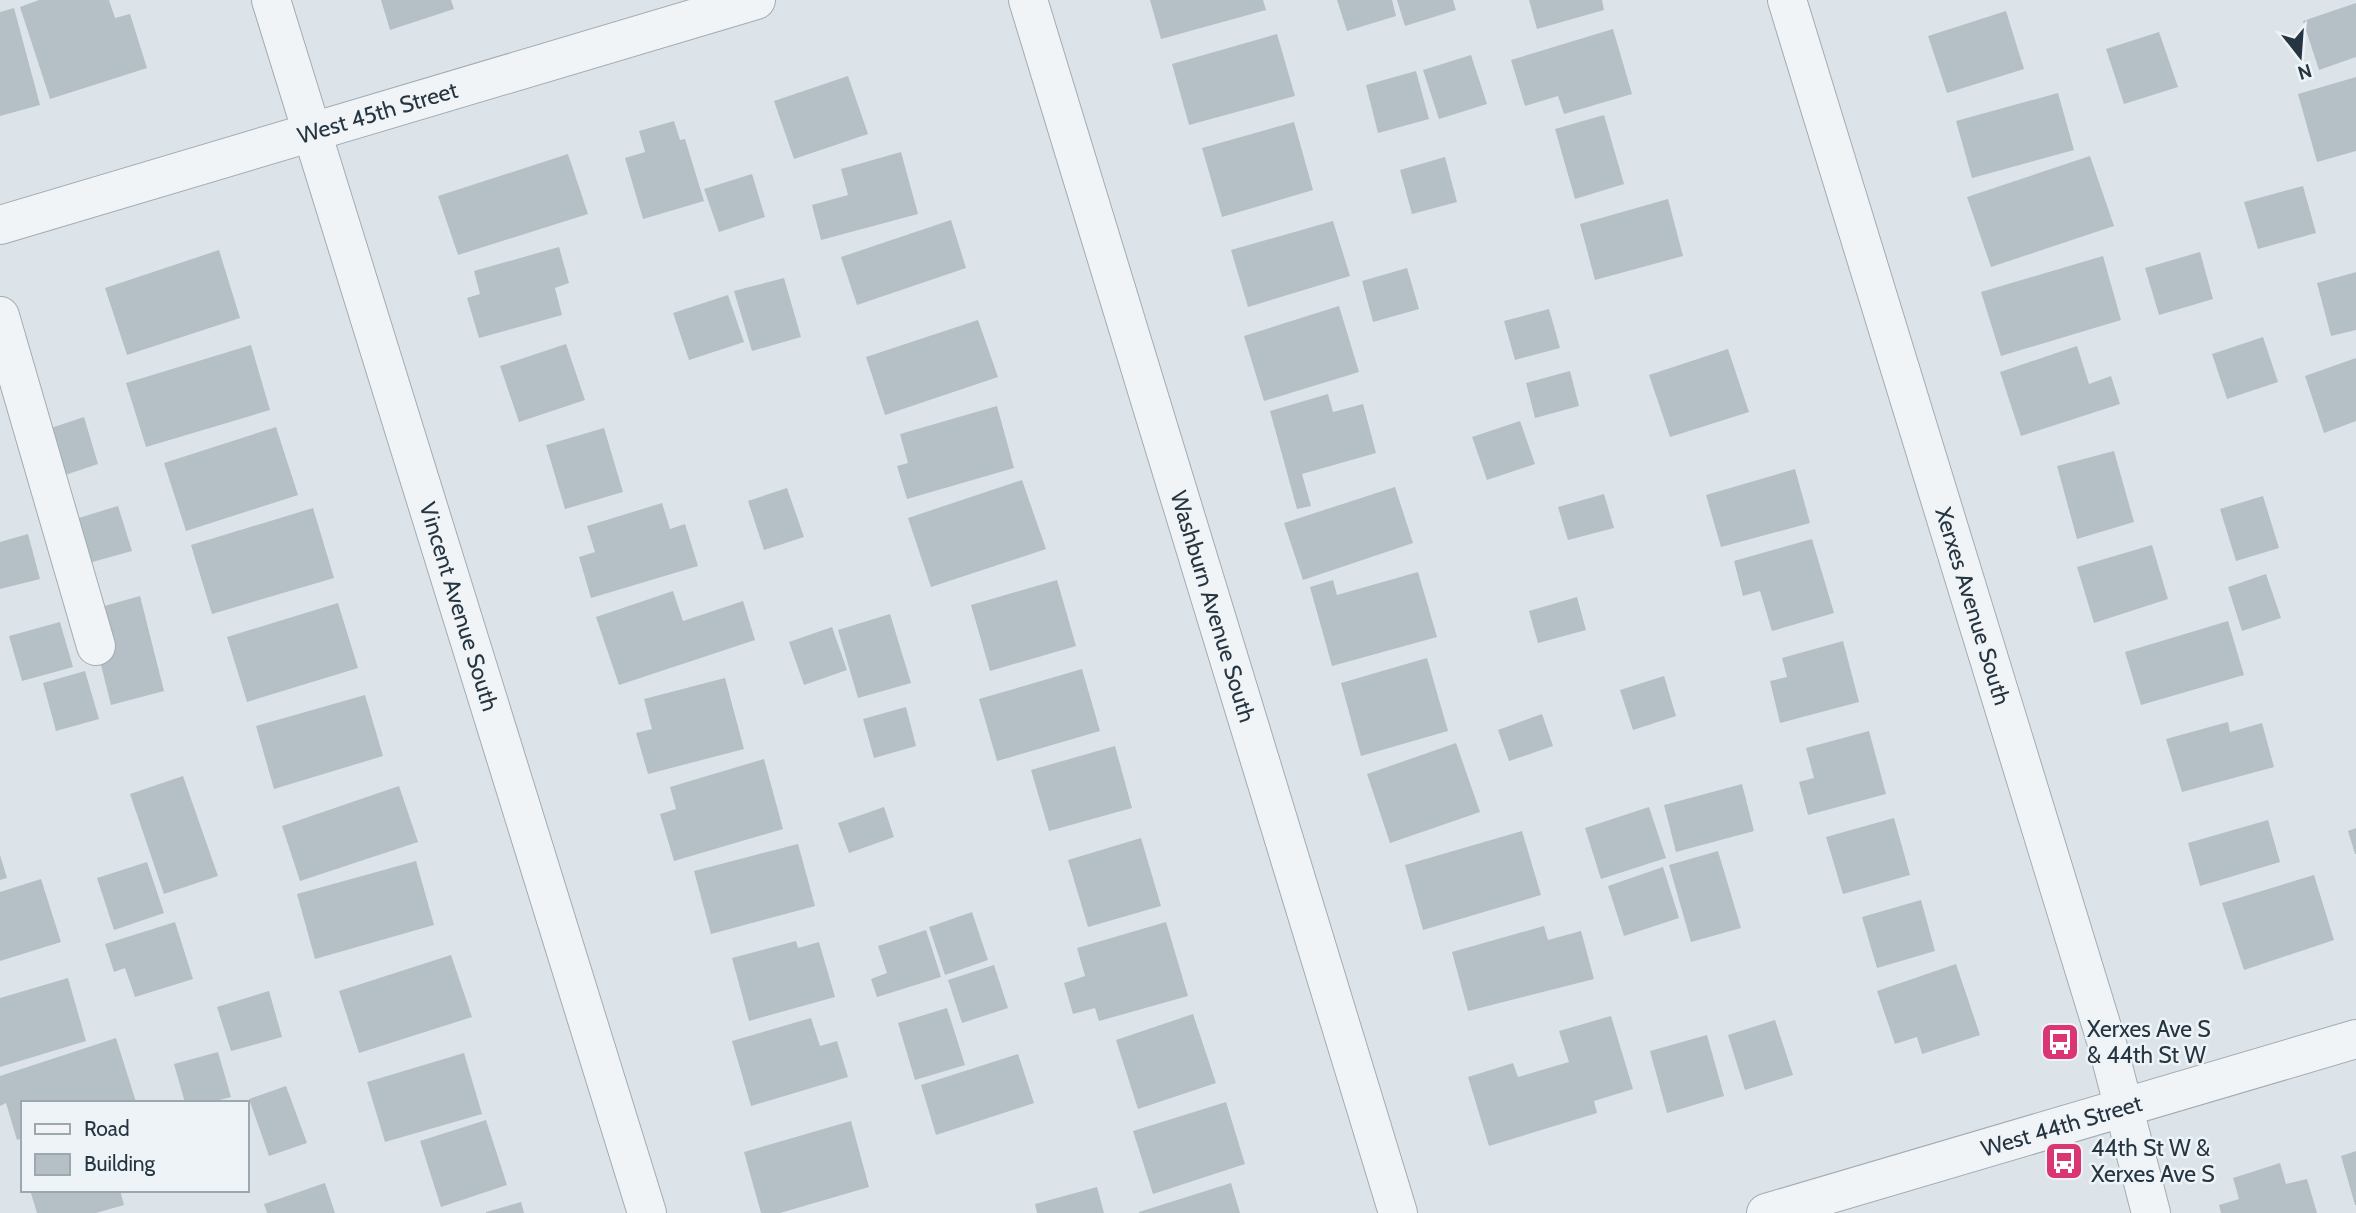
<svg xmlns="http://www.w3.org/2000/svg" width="2356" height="1213" font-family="Cabin,sans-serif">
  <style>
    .building { fill: #b4bfc6 }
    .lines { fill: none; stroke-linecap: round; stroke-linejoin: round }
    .minor-casing { stroke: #a2acb3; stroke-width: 40 }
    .minor { stroke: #f1f4f7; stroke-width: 38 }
    .labels { text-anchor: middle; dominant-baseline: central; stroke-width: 5; stroke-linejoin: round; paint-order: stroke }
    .street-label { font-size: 23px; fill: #253541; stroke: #edf3f6 }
    .poi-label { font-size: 23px; fill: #253541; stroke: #edf3f6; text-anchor: start }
  </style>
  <rect width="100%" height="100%" fill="#dde4e9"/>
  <!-- building -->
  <path class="building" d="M39,0h70l6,18 15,-4 17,54 -97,31 -30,-92z
    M381,0h70l3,9 -64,21z
    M1150,0h113l3,10 -105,29z
    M1337,0h55l4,16 -49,15z
    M1397,0h56l3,10 -51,16z
    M1529,0h73l2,10 -67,19z
    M2356,3v54l-37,13 -16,-49z
    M14,8l26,97 -40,11v-104z
    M2006,11l18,58 -77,24 -19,-57z
    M1613,29l19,65 -68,20 -6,-18 -33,10 -14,-46z
    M2159,32l19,55 -54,17 -18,-55z
    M1277,34l18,62 -106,29 -17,-61z
    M1471,55l16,49 -48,15 -16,-49z
    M1416,71l13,48 -51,14 -12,-48z
    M848,76l20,58 -74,25 -20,-58z
    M2356,77v74l-39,11 -19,-68z
    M2058,93l16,57 -102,28 -16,-57z
    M1604,115l20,69 -49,15 -20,-70z
    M674,121l6,19 5,-1 19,62 -61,18 -18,-61 20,-6 -6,-21z
    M1294,122l19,68 -91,27 -20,-69z
    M901,152l17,62 -97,26 -9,-35 36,-10 -7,-26z
    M568,154l20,60 -130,41 -20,-59z
    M2090,156l24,70 -123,41 -24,-70z
    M1445,157l12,45 -45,12 -12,-44z
    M752,174l13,43 -46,15 -15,-43z
    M2303,186l13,47 -58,16 -14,-47z
    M1668,199l15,57 -88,24 -15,-56z
    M951,220l15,48 -109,37 -16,-48z
    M1333,221l17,55 -102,31 -17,-57z
    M559,247l10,36 -14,5 7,27 -83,23 -12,-40 13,-4 -6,-23z
    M219,250l21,68 -113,37 -22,-67z
    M2200,252l13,47 -54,16 -14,-47z
    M2103,256l18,64 -120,36 -20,-64z
    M1407,268l12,41 -46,13 -11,-41z
    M2356,272v58l-25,6 -14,-53z
    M784,278l17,59 -49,14 -18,-60z
    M728,295l16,47 -55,18 -16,-47z
    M1339,306l20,66 -95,29 -20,-65z
    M1549,309l11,39 -45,12 -11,-39z
    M978,320l20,57 -113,38 -19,-58z
    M2263,337l15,45 -51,17 -15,-45z
    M566,344l19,56 -66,22 -19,-56z
    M251,345l19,65 -124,37 -20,-64z
    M2077,346l12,38 22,-8 9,28 -99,32 -21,-64z
    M1728,349l21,63 -79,25 -21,-62z
    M2356,358v63l-32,12 -19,-57z
    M1570,371l9,35 -44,12 -9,-35z
    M1328,394l5,18 30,-8 13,49 -74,21 9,32 -14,3 -27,-98z
    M997,406l17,62 -107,31 -10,-33 11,-3 -8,-29z
    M84,417l14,47 -39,13 -14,-47z
    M1520,421l15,43 -48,16 -15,-43z
    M276,427l22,68 -112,36 -22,-68z
    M604,428l19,64 -58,17 -19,-64z
    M2114,451l20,71 -57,17 -20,-73z
    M1795,469l15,54 -89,24 -15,-52z
    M1022,480l24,69 -115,38 -23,-69z
    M1395,487l18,56 -110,37 -19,-57z
    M787,488l17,49 -40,13 -16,-49z
    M1604,494l10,34 -46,12 -10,-33z
    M2263,496l16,52 -43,13 -16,-52z
    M662,503l8,26 15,-5 13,42 -107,32 -12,-41 16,-5 -8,-26z
    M118,506l14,45 -47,13 -13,-44z
    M313,508l21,70 -122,36 -21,-69z
    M28,534l12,45 -40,10v-47z
    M1812,539l22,74 -62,18 -12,-40 -17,5 -9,-35z
    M2152,545l16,54 -74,24 -17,-56z
    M1418,572l19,65 -105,29 -22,-79 23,-7 4,15z
    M2266,574l15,44 -39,13 -14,-44z
    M1057,580l19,66 -86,25 -19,-66z
    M673,591l10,30 60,-20 12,39 -136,45 -23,-68z
    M140,596l24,95 -53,14 -12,-48 -2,-49z
    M1577,597l9,33 -48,13 -9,-32z
    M338,603l20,65 -111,34 -20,-65z
    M890,614l21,69 -53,15 -20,-68z
    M2228,621l16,54 -103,30 -16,-53z
    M60,622l13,45 -51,14 -13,-45z
    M832,627l15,43 -43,15 -15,-43z
    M1843,641l16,61 -79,21 -10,-42 17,-4 -5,-19z
    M1427,658l21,73 -87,25 -20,-73z
    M1082,669l18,62 -103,30 -18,-62z
    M85,671l14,48 -43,12 -13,-48z
    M1664,676l12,40 -43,14 -13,-40z
    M725,678l19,71 -96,25 -12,-41 16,-4 -8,-30z
    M365,695l18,61 -109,33 -18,-63z
    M906,707l10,39 -42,12 -11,-39z
    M1542,714l11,32 -44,15 -11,-31z
    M2228,722l2,10 32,-9 12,44 -92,25 -16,-53z
    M1869,731l17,63 -78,21 -9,-33 15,-4 -8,-30z
    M1456,743l24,69 -90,31 -23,-69z
    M1115,746l17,62 -83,23 -18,-61z
    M764,759l19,70 -109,32 -14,-47 16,-5 -6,-22z
    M183,776l35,100 -54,18 -34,-100z
    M1742,784l12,47 -78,21 -12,-47z
    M399,786l19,56 -118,39 -18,-55z
    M884,807l10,30 -45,16 -11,-30z
    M1649,807l17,51 -65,21 -16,-51z
    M1894,818l16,57 -67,19 -17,-57z
    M2268,820l12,42 -80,24 -12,-43z
    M2356,828v26h-1l-7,-23z
    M1522,831l19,64 -118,35 -18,-65z
    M1141,838l20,68 -73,21 -20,-67z
    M798,844l17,62 -104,28 -17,-63z
    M1718,851l23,77 -50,14 -22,-77z
    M0,855l7,23 -7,2z
    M416,861l18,64 -119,34 -18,-65z
    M147,862l17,51 -50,17 -17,-52z
    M1663,867l16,51 -55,18 -16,-50z
    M2314,875l20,65 -90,30 -22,-67z
    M41,879l20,63 -61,19v-69z
    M1921,900l14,51 -58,17 -15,-51z
    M972,912l16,48 -43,15 -16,-48z
    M175,922l18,57 -58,18 -10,-29 -11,4 -9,-28z
    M1166,922l22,74 -89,25 -4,-13 -22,6 -9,-31 21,-7 -8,-28z
    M1544,926l4,14 33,-9 13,48 -126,32 -16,-59z
    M926,930l15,47 -64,20 -6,-18 16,-6 -9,-27z
    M796,941l2,7 21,-6 16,55 -86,24 -17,-63z
    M451,955l21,62 -113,36 -20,-62z
    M1956,964l24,71 -58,19 -5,-17 -22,7 -18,-53z
    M994,965l14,43 -46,15 -14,-43z
    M68,978l18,63 -86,26v-69z
    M269,991l13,46 -51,14 -14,-44z
    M947,1008l18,57 -50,15 -17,-57z
    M1193,1014l23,69 -78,26 -22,-69z
    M1611,1016l22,73 -39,12 3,12 -108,33 -21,-69 45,-14 5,14 51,-15 -10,-31z
    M811,1018l9,28 17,-5 11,36 -97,29 -19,-65z
    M1775,1020l18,55 -48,15 -17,-55z
    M1707,1035l17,61 -57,17 -17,-62z
    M116,1038l20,64 -113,1v35l-6,2 -11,-37 -6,3v-30z
    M218,1052l13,45 -23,6h-23l-11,-39z
    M464,1053l18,61 -97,28 -18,-60z
    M1018,1054l16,49 -98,32 -15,-50z
    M286,1086l21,57 -38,13 -20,-57z
    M1226,1102l19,62 -92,30 -20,-63z
    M486,1120l21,65 -66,22 -21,-66z
    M851,1121l18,66 -89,26h-19l-17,-61z
    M2356,1151v54h-1l-14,-49z
    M2280,1163l6,21 21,-5 10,34h-96l-2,-8 20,-6 -6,-21z
    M325,1183l10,30h-68l-3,-9z
    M1231,1183l9,30h-101v-1z
    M1097,1187l7,26h-67l-2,-9z
    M30,1190h90l4,15 -28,8h-59z
    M521,1202l3,11h-38v-1z"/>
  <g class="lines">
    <defs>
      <g id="minor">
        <path id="s1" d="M271,0l376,1213"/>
        <path id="s2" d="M1028,0l370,1213"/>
        <path id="s3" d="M1787,0l321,1047 43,166"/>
        <path id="s4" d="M0,225l756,-225"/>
        <path d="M0,316l96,330"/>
        <path id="s5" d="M1766,1213l590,-174"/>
      </g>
    </defs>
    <!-- minor casing -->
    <use href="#minor" class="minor-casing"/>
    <!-- minor -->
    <use href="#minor" class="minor"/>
  </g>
  <!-- icons -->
  <defs>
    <symbol id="bus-square" viewBox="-11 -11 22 22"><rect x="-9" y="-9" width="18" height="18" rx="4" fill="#da3673" stroke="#edf3f6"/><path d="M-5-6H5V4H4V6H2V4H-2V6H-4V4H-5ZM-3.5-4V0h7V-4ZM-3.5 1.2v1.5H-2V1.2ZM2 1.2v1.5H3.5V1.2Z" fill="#fff"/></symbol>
  </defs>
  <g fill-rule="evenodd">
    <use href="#bus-square" x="2038" y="1020" width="44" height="44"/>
    <use href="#bus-square" x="2042" y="1139" width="44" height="44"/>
  </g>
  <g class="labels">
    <!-- street labels -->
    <g class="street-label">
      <text stroke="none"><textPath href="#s4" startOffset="394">West 45th Street</textPath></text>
      <text stroke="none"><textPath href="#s2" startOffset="634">Washburn Avenue South</textPath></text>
      <text stroke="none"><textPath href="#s3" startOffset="634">Xerxes Avenue South</textPath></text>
      <text stroke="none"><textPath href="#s1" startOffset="635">Vincent Avenue South</textPath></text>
      <text stroke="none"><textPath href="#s5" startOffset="308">West 44th Street</textPath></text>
    </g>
    <!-- poi labels -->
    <g class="poi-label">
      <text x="2087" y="1029">Xerxes Ave S<tspan x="2087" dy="26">&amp; 44th St W</tspan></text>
      <text x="2091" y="1148">44th St W &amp;<tspan x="2091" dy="26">Xerxes Ave S</tspan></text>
    </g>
  </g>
  <!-- legend -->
  <rect x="21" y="1101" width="228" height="91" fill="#edf3f6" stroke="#9da7ae" stroke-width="2"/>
  <rect x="35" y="1124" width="35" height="10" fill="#f1f4f7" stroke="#9da7ae" stroke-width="2"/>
  <text x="84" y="1136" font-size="21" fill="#253541">Road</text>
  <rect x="35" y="1154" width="35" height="21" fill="#b4bfc6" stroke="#9da7ae" stroke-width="2"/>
  <text x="84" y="1171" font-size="21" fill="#253541">Building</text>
  <!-- north arrow -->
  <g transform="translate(2300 56) rotate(163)" stroke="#edf3f6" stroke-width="5" paint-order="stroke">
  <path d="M0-5L12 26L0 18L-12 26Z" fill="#253541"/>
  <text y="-10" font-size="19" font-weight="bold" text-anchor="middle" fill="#253541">N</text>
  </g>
</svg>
